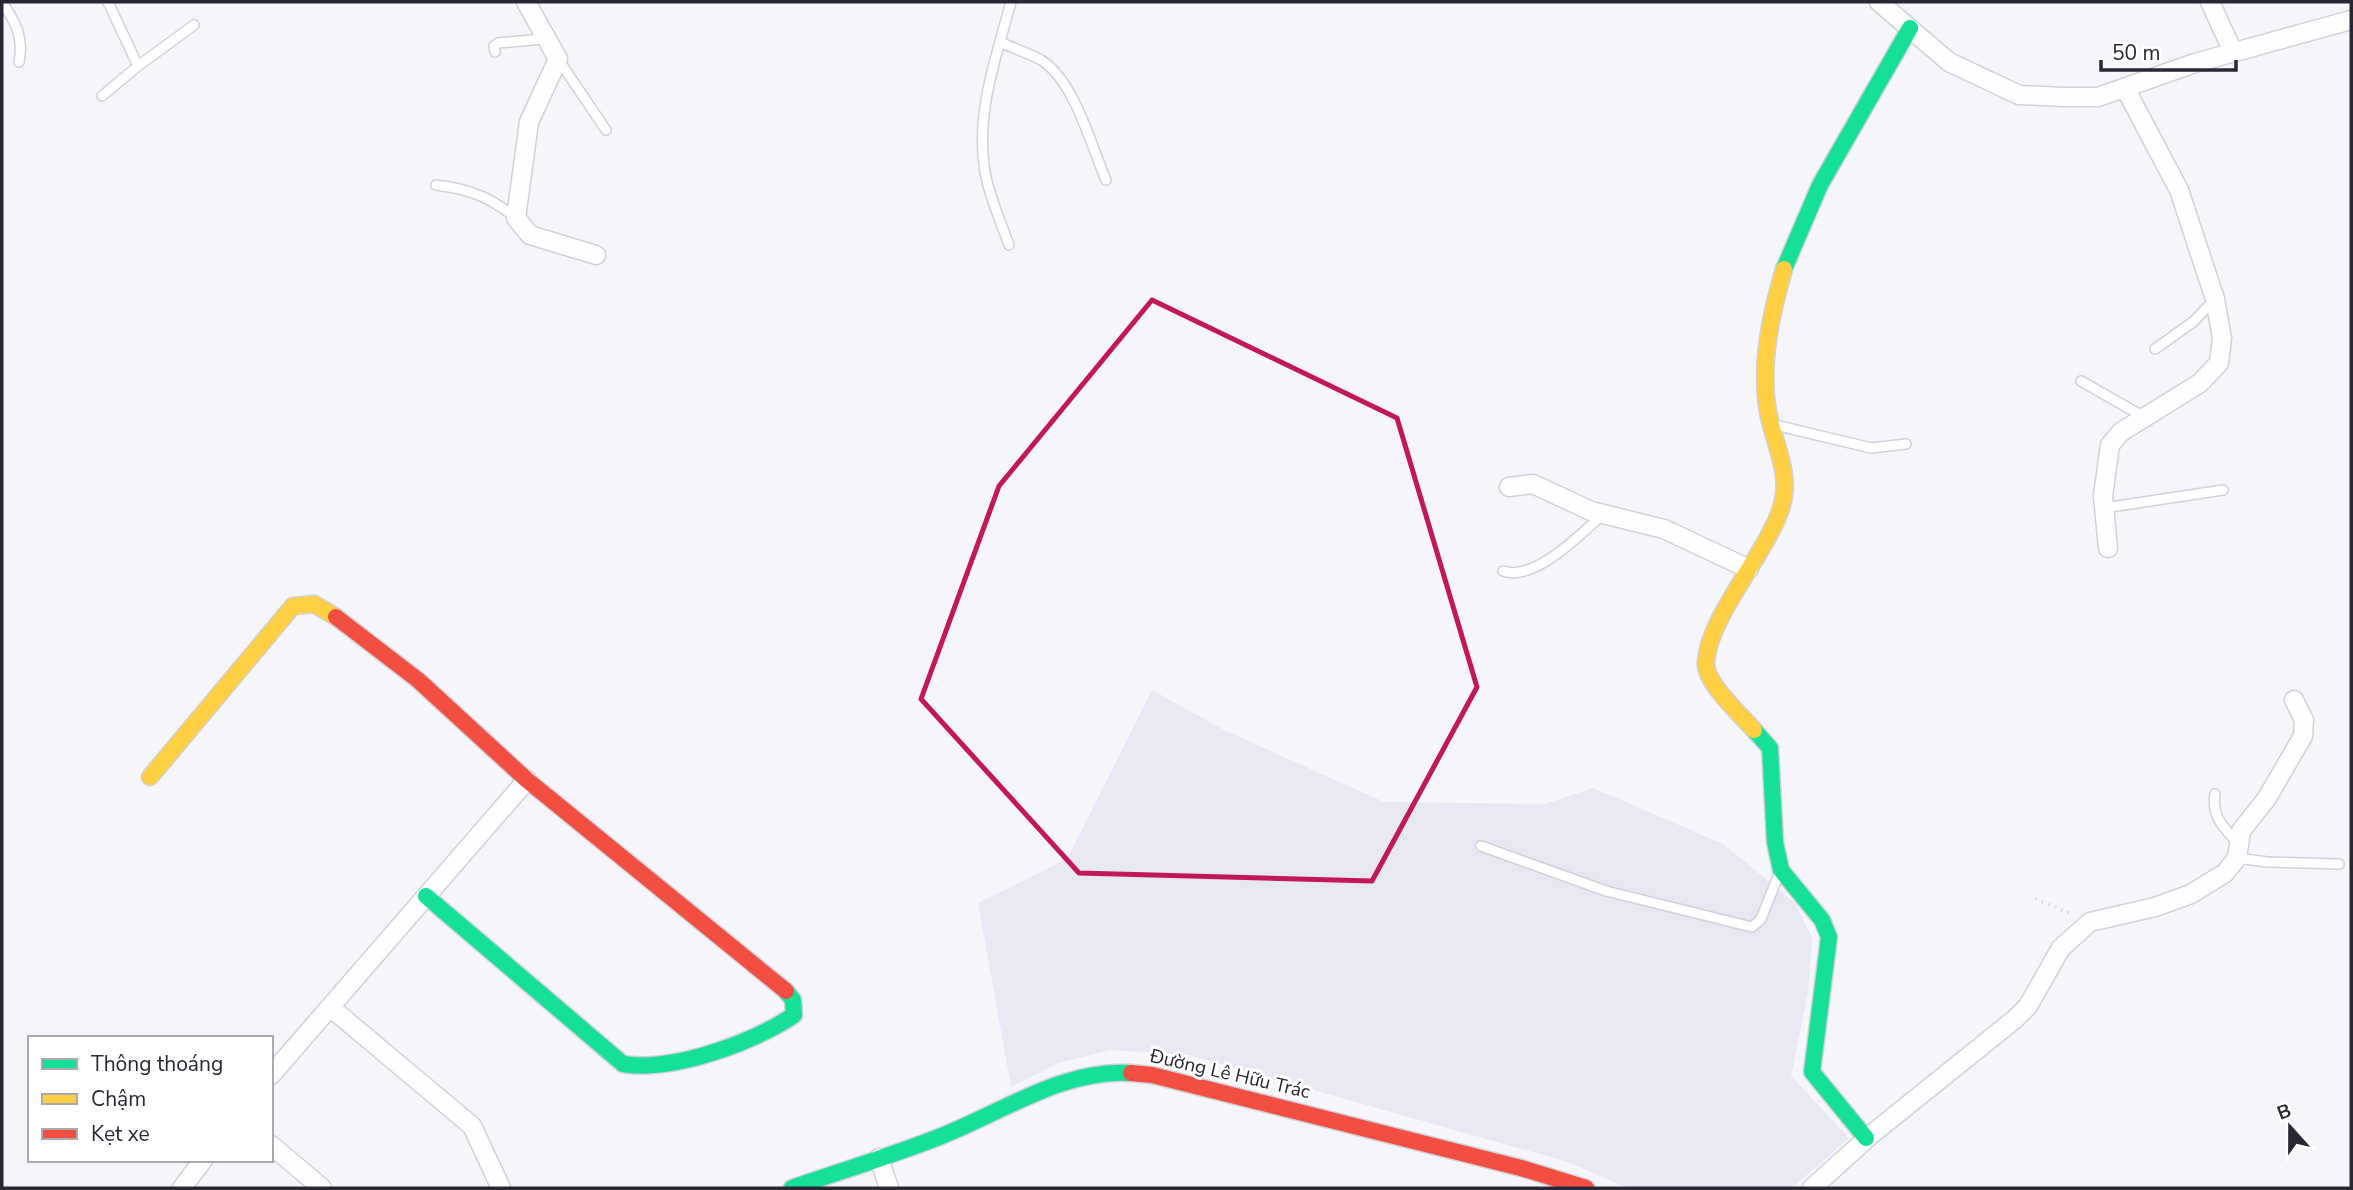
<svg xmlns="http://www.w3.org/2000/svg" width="2353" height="1190" font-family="'Nunito Sans',sans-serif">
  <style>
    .built { fill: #e8e8f3 }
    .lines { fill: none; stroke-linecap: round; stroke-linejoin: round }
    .lane-casing { stroke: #d1d1da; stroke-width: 12 }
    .street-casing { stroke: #d1d1da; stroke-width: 21 }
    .fast-casing { stroke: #d1d1da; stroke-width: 19 }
    .slow-casing { stroke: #d1d1da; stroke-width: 19 }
    .jam-casing { stroke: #d1d1da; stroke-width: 19 }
    .path { stroke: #dedee0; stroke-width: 3.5; stroke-dasharray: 2 5; stroke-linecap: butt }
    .lane { stroke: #fefefe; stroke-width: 9 }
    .street { stroke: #fefefe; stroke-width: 18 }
    .fast { stroke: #16e098; stroke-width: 16 }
    .slow { stroke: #ffcf43; stroke-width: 16 }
    .jam { stroke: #f24e42; stroke-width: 16 }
    .marked { fill: none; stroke: #c2185b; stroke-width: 5; stroke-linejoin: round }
    .labels { text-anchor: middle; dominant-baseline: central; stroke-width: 6; stroke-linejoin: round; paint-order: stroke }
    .street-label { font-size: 19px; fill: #272834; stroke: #fff }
  </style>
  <rect width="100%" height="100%" fill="#f5f5fa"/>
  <!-- built -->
  <path class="built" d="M1152,690l72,40 160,72 161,2 48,-16 130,56 71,58 18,35 -4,55 -17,84 58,62 -57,50h-164l-60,-26 -379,-107 -79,-5 -52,13 -47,24 -33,-184 89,-44z"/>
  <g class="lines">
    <defs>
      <path id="lane" d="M2,2c14,21 22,35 17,60
        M108,2l30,64 56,-41
        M1000,42c13,6 28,11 41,18 33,20 50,85 65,120
        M495,52l-1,-6 4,-3 46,-4
        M558,59l48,71
        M102,96l36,-30
        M436,185c33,4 54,12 80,33
        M1009,245c-8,-23 -20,-49 -24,-73 -10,-58 11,-114 26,-170
        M2155,349l38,-27 21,-22
        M2081,381l63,36
        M1775,425l96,23 35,-4
        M2104,508l119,-18
        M1503,571c31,11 77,-36 99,-56
        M2215,794c-4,23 9,33 23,50
        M1481,846l125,45 146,36 9,-8 18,-45
        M2237,858l30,4 72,2"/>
      <path id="street" d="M526,2l32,57 -29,63 -13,96 14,17 66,20
        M1879,2l70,60 70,33 44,2h35l97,-34 156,-43
        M2210,2l23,50
        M1509,487l24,-3 58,27 73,18 85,40
        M2108,548l-5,-52 7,-51 11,-13 79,-49 19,-20 3,-25 -7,-39 -36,-109 -54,-102
        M330,1007l142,119 29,62
        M271,1075l256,-295
        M271,1145l51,43
        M879,1158l10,30
        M182,1188l21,-28
        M1812,1188l60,-54 143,-115 13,-13 33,-58 29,-26 65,-15 36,-13 34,-21 12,-15 4,-27 26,-33 36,-62 1,-16 -10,-20"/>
      <path id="fast" d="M1784,269l36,-84 90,-157
        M1754,730l16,18 5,94 6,28 41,50 7,17 -17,135 54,66
        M426,896l197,168c50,8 129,-21 171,-49l-1,-15 -7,-9
        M792,1188c49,-17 99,-32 147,-51 60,-23 125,-69 192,-64"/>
      <path id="slow" d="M1754,730c-13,-15 -50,-48 -48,-68 3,-47 63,-111 76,-157 10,-33 -11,-67 -15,-99 -6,-47 4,-92 17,-137
        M150,777l143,-171 21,-2 22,13"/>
      <path id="jam" d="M336,617l82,63 109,100 259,211
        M1131,1073l21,2 369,93 65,20"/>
    </defs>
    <!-- lane casing -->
    <use href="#lane" class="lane-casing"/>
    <!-- street casing -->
    <use href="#street" class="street-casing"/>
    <!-- fast casing -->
    <use href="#fast" class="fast-casing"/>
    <!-- slow casing -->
    <use href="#slow" class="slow-casing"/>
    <!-- jam casing -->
    <use href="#jam" class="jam-casing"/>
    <!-- path -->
    <path class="path" d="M2035,899l37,15"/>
    <!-- lane -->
    <use href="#lane" class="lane"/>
    <!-- street -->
    <use href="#street" class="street"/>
    <!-- fast -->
    <use href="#fast" class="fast"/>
    <!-- slow -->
    <use href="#slow" class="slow"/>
    <!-- jam -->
    <use href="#jam" class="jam"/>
  </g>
  <!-- marked area -->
  <path class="marked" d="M1152,300l245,118 80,269 -105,194 -293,-8 -158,-174 78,-213z"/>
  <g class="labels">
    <!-- street labels -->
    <g class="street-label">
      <text transform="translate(1230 1074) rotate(13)">Đường Lê Hữu Trác</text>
    </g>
  </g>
  <!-- border -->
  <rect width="2353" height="1190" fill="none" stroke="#272834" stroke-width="7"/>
  <!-- legend -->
  <rect x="28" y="1036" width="245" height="126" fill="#ffffff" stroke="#a9a9ae" stroke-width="2"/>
  <rect x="42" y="1059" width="35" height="10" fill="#16e098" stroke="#a9a9ae" stroke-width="2"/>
  <text x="91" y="1071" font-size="21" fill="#272834">Thông thoáng</text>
  <rect x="42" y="1094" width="35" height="10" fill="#ffcf43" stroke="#a9a9ae" stroke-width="2"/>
  <text x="91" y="1106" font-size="21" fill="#272834">Chậm</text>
  <rect x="42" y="1129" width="35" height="10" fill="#f24e42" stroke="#a9a9ae" stroke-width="2"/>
  <text x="91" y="1141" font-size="21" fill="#272834">Kẹt xe</text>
  <!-- north arrow -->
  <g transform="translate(2290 1127) rotate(339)" stroke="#ffffff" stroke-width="5" paint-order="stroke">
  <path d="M0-5L12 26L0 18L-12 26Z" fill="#272834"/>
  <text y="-10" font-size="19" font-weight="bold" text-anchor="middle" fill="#272834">B</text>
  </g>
  <!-- scale -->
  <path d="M2101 60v10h135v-10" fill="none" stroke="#272834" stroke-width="3.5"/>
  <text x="2112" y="60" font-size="21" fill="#272834" stroke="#ffffff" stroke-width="5" paint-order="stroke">50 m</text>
</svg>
